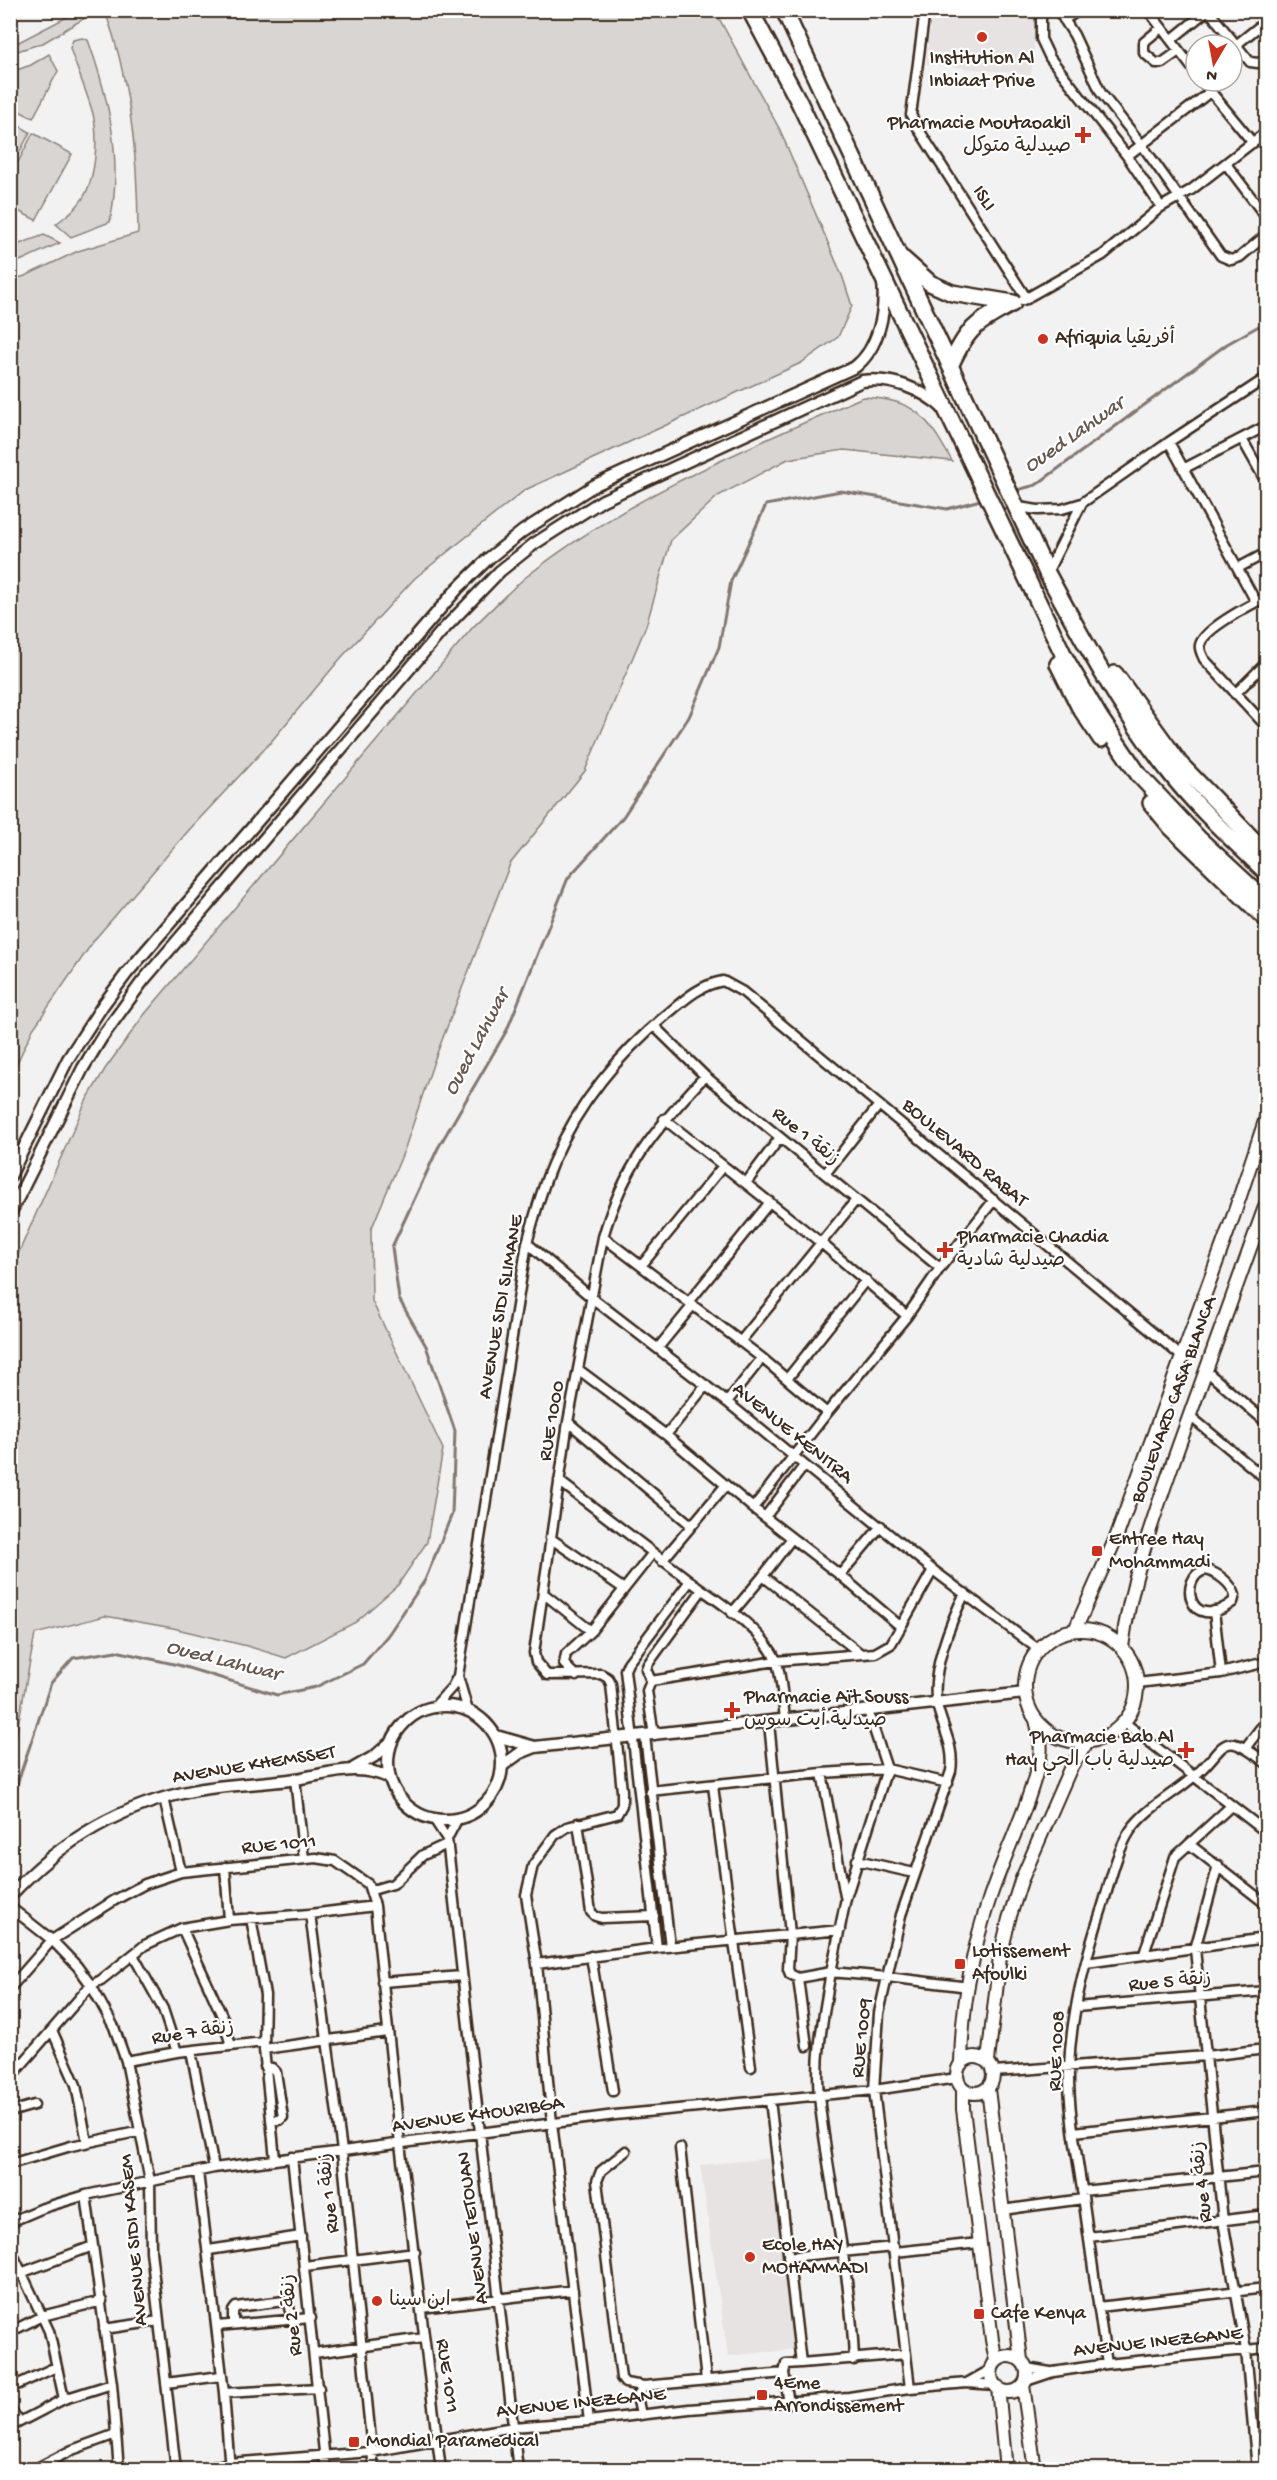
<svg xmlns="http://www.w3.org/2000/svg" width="1277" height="2480" font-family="'Gochi Hand','Playpen Sans Arabic',sans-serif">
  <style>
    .built { fill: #e6e3e2 }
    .green { fill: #d8d5d2; stroke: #8a8078; stroke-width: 1.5 }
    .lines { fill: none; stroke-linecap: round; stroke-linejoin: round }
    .stream { stroke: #827770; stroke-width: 3 }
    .minor-casing { stroke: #3b2a1e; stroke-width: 13 }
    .tertiary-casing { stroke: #3b2a1e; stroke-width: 15 }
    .secondary-casing { stroke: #3b2a1e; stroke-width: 16 }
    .trunk-casing { stroke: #3b2a1e; stroke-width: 20 }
    .minor { stroke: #fff; stroke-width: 8 }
    .tertiary { stroke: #fff; stroke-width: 10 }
    .secondary { stroke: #fff; stroke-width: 12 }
    .trunk { stroke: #fff; stroke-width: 15 }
    .poi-dot { fill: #c8321e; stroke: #fff; stroke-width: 2 }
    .labels { text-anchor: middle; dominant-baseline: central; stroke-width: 4.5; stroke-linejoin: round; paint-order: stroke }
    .poi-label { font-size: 20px; fill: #3b2a1e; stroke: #fff; text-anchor: start }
    .street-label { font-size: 20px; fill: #3b2a1e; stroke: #fff }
    .water-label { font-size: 21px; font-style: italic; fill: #65574e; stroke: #fff }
  </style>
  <rect width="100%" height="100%" fill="#f3f2f2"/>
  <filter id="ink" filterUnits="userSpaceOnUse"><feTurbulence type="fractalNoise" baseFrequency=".0167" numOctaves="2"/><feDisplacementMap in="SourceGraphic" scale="12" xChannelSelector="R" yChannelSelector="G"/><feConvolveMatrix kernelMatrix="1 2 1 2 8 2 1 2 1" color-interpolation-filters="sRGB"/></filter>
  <g filter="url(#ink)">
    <!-- built -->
    <path class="built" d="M932,11h106l-7,64 -105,-11z
      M775,2158l21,191 -68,7 -28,-191z"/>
    <!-- green -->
    <path class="green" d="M69,11h14l2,7 -42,25 -32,10v-7l60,-31z
      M105,11h610l65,119 63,148 9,28 -14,31 -37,26 -276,127 -110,88 -75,81 -70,84 -81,87 -94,109 -62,90 -22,47v-796l14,-4 53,-25 60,-18c0,-75 -7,-152 -33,-222z
      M82,38l6,2c21,58 35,120 22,182l-39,15 -15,-13c7,-6 15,-11 21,-18 19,-20 22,-67 16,-92 -6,-22 -16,-44 -23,-66l3,-8z
      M49,54l9,17 -25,47 -22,-11v-35l20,-7z
      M11,121l19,11 -19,37z
      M33,133l39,21 -36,66 -26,-13 1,-31z
      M44,235l16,8 -49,22v-18z
      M863,397c54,3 64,20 89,64l-108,-11 -56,9 -70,37 -47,44 -25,86 -61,145 -75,93 -76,197 -29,87 -34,82 1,71 71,148 -16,93 -29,43 -42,37 -70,36 -39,-12 -74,-18 -68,-12 -70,18 -20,108 -4,5v-477l75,-169 19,-32 39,-54 329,-388c18,-17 35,-35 53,-50 101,-80 221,-129 337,-180z"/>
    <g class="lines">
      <!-- stream -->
      <path class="stream" d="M1013,491l23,-6 191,-141 39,-22
        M10,1805l41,-122 22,-25 43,-7 62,14 99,30 39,-8 47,-23 25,-29 37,-55 27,-66 3,-83 -29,-85 -27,-47 -7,-52 46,-99 69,-118 61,-152 55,-61 66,-100 30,-70 12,-66 35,-76 75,-14 106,18 37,-10"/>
      <defs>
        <path id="minor" d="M925,10l-14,105 8,15 108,169
          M1041,10v29l9,19 77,98 34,51
          M1058,10l16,25 27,58 41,52 79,111 10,4 9,-3 26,-22
          M1148,10l48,63
          M1208,10l42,52 8,1 8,-3
          M1064,20l15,-10
          M1161,28l-17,14v11l12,10h6l17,-12
          M1171,40l37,-30
          M1236,45l30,-24
          M1202,81l51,62
          M1127,156l83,-64
          M1226,164l40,53
          M1023,300l80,-45 58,-48 30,-17 75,-58
          M1242,439l24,43
          M1169,442l87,160
          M1183,469l83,-43
          M1018,507l20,3 24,-1 20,-6 87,-61 97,-64
          M1238,568l28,-15
          M1047,573l35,-70
          M1266,597c-14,7 -63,32 -66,48 -1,5 2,9 4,14l62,67
          M1235,694l31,-31
          M654,1026l51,50 235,192
          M664,1119l156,123 87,74
          M825,1174l54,-69
          M746,1183l33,-44
          M603,1237l159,121 65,55
          M527,1243l65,55 135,104 206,168 105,79
          M641,1266l82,-100
          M689,1302l81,-100
          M740,1342l116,-142
          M658,1348l35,-43
          M579,1370l87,65 87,73 74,-95 80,-97 33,-48 54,-68
          M1205,1370l61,52
          M787,1379l79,-99
          M727,1402l35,-44
          M1190,1416l76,63
          M568,1422l123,103
          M666,1435l40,-50
          M559,1481l131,100 -62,82 -3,7 32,278
          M753,1508l87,67 60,51
          M765,1517l39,-51
          M550,1538l74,51
          M662,1561l63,-75
          M1206,1570c12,3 25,13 29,25l-2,7c-46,34 -55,-27 -27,-32z
          M840,1575l41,-49
          M763,1576l29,-38
          M690,1581c27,20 72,47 86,79 6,16 7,43 9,60
          M543,1593l48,38
          M1214,1611l7,62
          M732,1613l31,-37 98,78
          M576,1676l-12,-12 2,-10 25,-23 61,-77
          M651,1681l-5,-12 2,-5 54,-74
          M1138,1683l83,-10 45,-11
          M434,1707l18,-20 6,-11
          M468,1711l-10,-35 69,-433c8,-28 15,-57 27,-83 24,-56 65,-106 111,-144 18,-15 34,-31 58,-35l20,11 438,364
          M769,1723l21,211 -2,35 2,5 8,4
          M1125,1723l141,109
          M654,1735l-7,-44 4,-10 125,-20 99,-8 16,-9 42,-74
          M645,1736l25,210
          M1246,1747l20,-26
          M822,1773l23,123
          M295,1779l9,80
          M713,1786l38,281
          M650,1791l172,-18 65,-4 61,14
          M164,1798l17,74
          M434,1819l13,20 71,631
          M578,1823l13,89 4,4 7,2 52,-2
          M447,1839l11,-21
          M1189,1844l77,60
          M857,1860l57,13
          M1218,1865l-23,84 28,272 23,129 11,120
          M225,1867l4,53
          M372,1890l21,-6 30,-29 24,-11
          M10,1907l42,33 25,26 14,19 23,42 12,34 24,120 1,70 25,219
          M310,1914l32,237 32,319
          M251,1918l14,77 -1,54 11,110
          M182,1928l41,90 8,28
          M1144,1954l31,-97 56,-51
          M133,1955l30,54 14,43
          M591,1956l22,135
          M1086,1963l180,-25
          M537,1964l120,-16 183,-18
          M382,1982l80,-6
          M10,1988l42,-48 63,-40 30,-16 36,-12 135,-14 19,3 33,23 7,22 25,238 41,326
          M1076,2007l190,-16
          M52,2030l24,55 11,57
          M807,2046l-9,-68 33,-6 15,-74 41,-129 -19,-58
          M264,2049l123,-17
          M191,2051l23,117
          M126,2061l51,-9 87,-10
          M265,2067l7,1 4,4 7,45 -3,3h-8
          M994,2072l212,-16 60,-7
          M10,2078l81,-93 10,-5 44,-35 37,-17 47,-8 81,-6 65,-8
          M770,2100l31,263 -15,1 -2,9
          M10,2112l24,-7
          M1074,2132l192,-21
          M680,2148l26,232
          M626,2151l-25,20 -4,10 24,197 4,5 19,3
          M292,2157l34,313
          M10,2164l61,-18 70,-15
          M198,2172l26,221 6,77
          M1082,2191l184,-19
          M86,2195l26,189 7,86
          M1002,2210l81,-11
          M10,2222l33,-14 43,-13 128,-27 401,-53 259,-25 83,-12
          M1089,2237l177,-22
          M10,2248l39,83 15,68
          M209,2250l92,-14
          M895,2252l84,-9
          M788,2257l106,-10
          M305,2266l110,-14
          M10,2277l83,-31
          M1098,2307l168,-19
          M421,2308l152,-18
          M233,2324v-13l3,-4 48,-6 4,3 5,18
          M217,2326l94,-8
          M104,2329l55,-8
          M10,2332l32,-16 60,-15
          M314,2353l110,-15
          M854,2360c-3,-89 -26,-176 -35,-264 -4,-41 5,-83 12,-124l56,5 82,10
          M801,2363l105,-9
          M1107,2364c-9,-58 -17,-117 -25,-175 -6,-40 -14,-81 -13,-122 2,-54 16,-108 33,-159 8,-25 14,-55 28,-77 15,-22 42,-36 62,-53 36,-29 26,-53 74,-15
          M1026,2368l24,4
          M1026,2381l27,-9 54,-8 159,-16
          M166,2383l55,-7
          M967,2383l25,-14
          M10,2388l46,-21
          M910,2388l-36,-298 5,-77 22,-98 50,-144c4,-25 -9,-43 -14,-67 -7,-31 14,-83 28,-111
          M224,2393l95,-5
          M10,2409l9,12
          M641,2415l-4,-19 7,-10 140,-13 5,30
          M589,2421l-37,-298 -15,-159 -11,-69 7,-30 22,-30 12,-8 50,-13 5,-9v-14l-11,-107 -3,-6 -7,-4 -54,1 -11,-13 -2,-9 34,-231 35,-185c20,-70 53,-109 102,-161
          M10,2427l54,-28 48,-15
          M1254,2438l12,-2
          M33,2470l39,-20 44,-16
          M200,2470l29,-7 142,-11 142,-25 76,-6 100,-12 160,-12 61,-9 57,-5 29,2"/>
        <path id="tertiary" d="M10,1176l58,-117 35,-54 24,-32 331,-385 31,-30 34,-27 72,-46 260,-118c24,-19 31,-56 28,-85
          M10,1214l73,-146 19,-31 40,-55 299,-350 59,-61 34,-27 69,-44 259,-119c29,-4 61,8 83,29
          M388 1763a57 57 0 1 1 114 0a57 57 0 1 1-114 0Z
          M496,1736l39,11
          M502,1766l18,-13 15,-6 490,-54
          M354,1768l21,-12 17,-15
          M10,1896c50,-55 113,-92 187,-106 33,-6 66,-6 99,-11 33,-5 62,-17 94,-1"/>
        <path id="secondary" d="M1025 1686a56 56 0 1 1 112 0a56 56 0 1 1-112 0Z
          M1075,1630l41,-92 117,-321 33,-99
          M1122,1647c9,-70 34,-136 57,-202 29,-81 58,-161 87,-241
          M957 2075a18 18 0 1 1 36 0a18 18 0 1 1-36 0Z
          M988,2061l12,-104 9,-38 12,-38 49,-112 17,-27
          M961,2063c1,-54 11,-112 28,-163 15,-46 42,-97 51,-144 2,-12 -1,-24 -4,-36
          M963,2089v20l29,231 4,21
          M988,2089l33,271
          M991 2374a18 18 0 1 1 36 0a18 18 0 1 1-36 0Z
          M1023,2385l12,85
          M998,2387l8,83"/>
        <path id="trunk" d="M750,10l49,92 266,556 35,60 39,57 59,63 68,63
          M784,10l263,563c36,67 73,136 120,196 29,38 65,70 99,103
          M903,259l27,24 22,10 61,10
          M950,366c19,-41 26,-42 63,-63
          M1058,664l21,42 22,33
          M1115,674l65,90 86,89
          M1151,803l19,23 96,93"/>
      </defs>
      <!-- minor casing -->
      <use href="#minor" class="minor-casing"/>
      <!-- tertiary casing -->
      <use href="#tertiary" class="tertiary-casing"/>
      <!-- secondary casing -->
      <use href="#secondary" class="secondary-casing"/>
      <!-- trunk casing -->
      <use href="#trunk" class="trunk-casing"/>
      <!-- minor -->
      <use href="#minor" class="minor"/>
      <!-- tertiary -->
      <use href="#tertiary" class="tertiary"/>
      <!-- secondary -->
      <use href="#secondary" class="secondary"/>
      <!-- trunk -->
      <use href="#trunk" class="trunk"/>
    </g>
  </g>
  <!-- markers -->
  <g class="poi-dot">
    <circle cx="982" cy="37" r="6"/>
    <path d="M1080 126h6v6h6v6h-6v6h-6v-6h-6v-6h6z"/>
    <circle cx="1043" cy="339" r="6"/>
    <path d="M942 1241h6v6h6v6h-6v6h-6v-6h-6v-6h6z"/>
    <rect x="1091" y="1545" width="12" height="12" rx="3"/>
    <path d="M729 1701h6v6h6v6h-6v6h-6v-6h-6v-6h6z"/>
    <path d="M1183 1741h6v6h6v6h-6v6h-6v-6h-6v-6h6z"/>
    <rect x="954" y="1958" width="12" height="12" rx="3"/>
    <circle cx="750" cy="2257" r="6"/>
    <circle cx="377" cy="2301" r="6"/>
    <rect x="973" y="2308" width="12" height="12" rx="3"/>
    <rect x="756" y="2389" width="12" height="12" rx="3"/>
    <rect x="348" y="2436" width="12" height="12" rx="3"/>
  </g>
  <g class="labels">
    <!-- poi labels -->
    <g class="poi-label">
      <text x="982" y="59" text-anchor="middle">Institution Al<tspan x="982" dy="23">Inbiaat Prive</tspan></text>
      <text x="1071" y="124" text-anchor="end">Pharmacie Moutaoakil<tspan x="1071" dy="23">صيدلية متوكل</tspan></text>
      <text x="1055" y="339">Afriquia أفريقيا</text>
      <text x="957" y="1238">Pharmacie Chadia<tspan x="957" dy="23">صيدلية شادية</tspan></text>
      <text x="1109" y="1540">Entree Hay<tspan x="1109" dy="23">Mohammadi</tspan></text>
      <text x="744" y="1698">Pharmacie Aït Souss<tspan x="744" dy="23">صيدلية أيت سوس</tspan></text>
      <text x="1174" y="1738" text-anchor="end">Pharmacie Bab Al<tspan x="1174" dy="23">Hay صيدلية باب الحي</tspan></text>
      <text x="972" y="1952">Lotissement<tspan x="972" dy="23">Afoulki</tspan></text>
      <text x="762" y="2246">Ecole HAY<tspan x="762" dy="23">MOHAMMADI</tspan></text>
      <text x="389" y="2301">ابن سينا</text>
      <text x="991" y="2314">Cafe Kenya</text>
      <text x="774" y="2384">4Eme<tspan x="774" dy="23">Arrondissement</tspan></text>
      <text x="366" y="2442">Mondial Paramedical</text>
    </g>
    <!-- street labels -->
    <g class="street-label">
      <text transform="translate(983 199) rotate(57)">ISLI</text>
      <text transform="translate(805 1137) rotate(39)">Rue 1 زنقة</text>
      <text transform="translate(964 1154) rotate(40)">BOULEVARD RABAT</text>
      <text transform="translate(502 1307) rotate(-80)">AVENUE SIDI SLIMANE</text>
      <text transform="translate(1175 1400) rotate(-70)">BOULEVARD CASA BLANCA</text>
      <text transform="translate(553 1421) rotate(-80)">RUE 1000</text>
      <text transform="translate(792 1434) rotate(39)">AVENUE KENITRA</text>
      <text transform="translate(254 1766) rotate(-9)">AVENUE KHEMSSET</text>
      <text transform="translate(279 1846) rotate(-5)">RUE 1011</text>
      <text transform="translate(1170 1983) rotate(-5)">Rue 5 زنقة</text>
      <text transform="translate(193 2034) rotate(-8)">Rue 7 زنقة</text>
      <text transform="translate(863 2038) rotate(-84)">RUE 1009</text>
      <text transform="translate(1058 2051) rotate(-87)">RUE 1008</text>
      <text transform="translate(478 2116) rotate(-8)">AVENUE KHOURIBGA</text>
      <text transform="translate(1203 2182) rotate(-96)">Rue 4 زنقة</text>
      <text transform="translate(330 2193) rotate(-96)">Rue 1 زنقة</text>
      <text transform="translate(474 2228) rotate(-97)">AVENUE TETOUAN</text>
      <text transform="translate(135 2240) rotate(-95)">AVENUE SIDI KASEM</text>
      <text transform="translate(293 2315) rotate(-96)">Rue 2 زنقة</text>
      <text transform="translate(1158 2343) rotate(-6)">AVENUE INEZGANE</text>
      <text transform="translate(446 2376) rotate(82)">RUE 1011</text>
      <text transform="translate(581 2404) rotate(-6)">AVENUE INEZGANE</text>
    </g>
    <!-- water labels -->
    <g class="water-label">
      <text transform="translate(1075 436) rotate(-35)">Oued Lahwar</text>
      <text transform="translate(478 1043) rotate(-62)">Oued Lahwar</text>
      <text transform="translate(223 1662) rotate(14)">Oued Lahwar</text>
    </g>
  </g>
  <!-- margin -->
  <rect width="1277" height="2480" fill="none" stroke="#fff" stroke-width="36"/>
  <rect x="18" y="18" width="1241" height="2444" fill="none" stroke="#3b2a1e" stroke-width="2" filter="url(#ink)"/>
  <!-- north arrow -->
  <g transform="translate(1214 63) rotate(190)"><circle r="28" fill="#ffffff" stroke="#b1aaa5" stroke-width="1.5"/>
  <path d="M0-4.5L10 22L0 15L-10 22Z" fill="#c8321e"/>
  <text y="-9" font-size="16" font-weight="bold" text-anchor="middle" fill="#3b2a1e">N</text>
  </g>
</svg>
